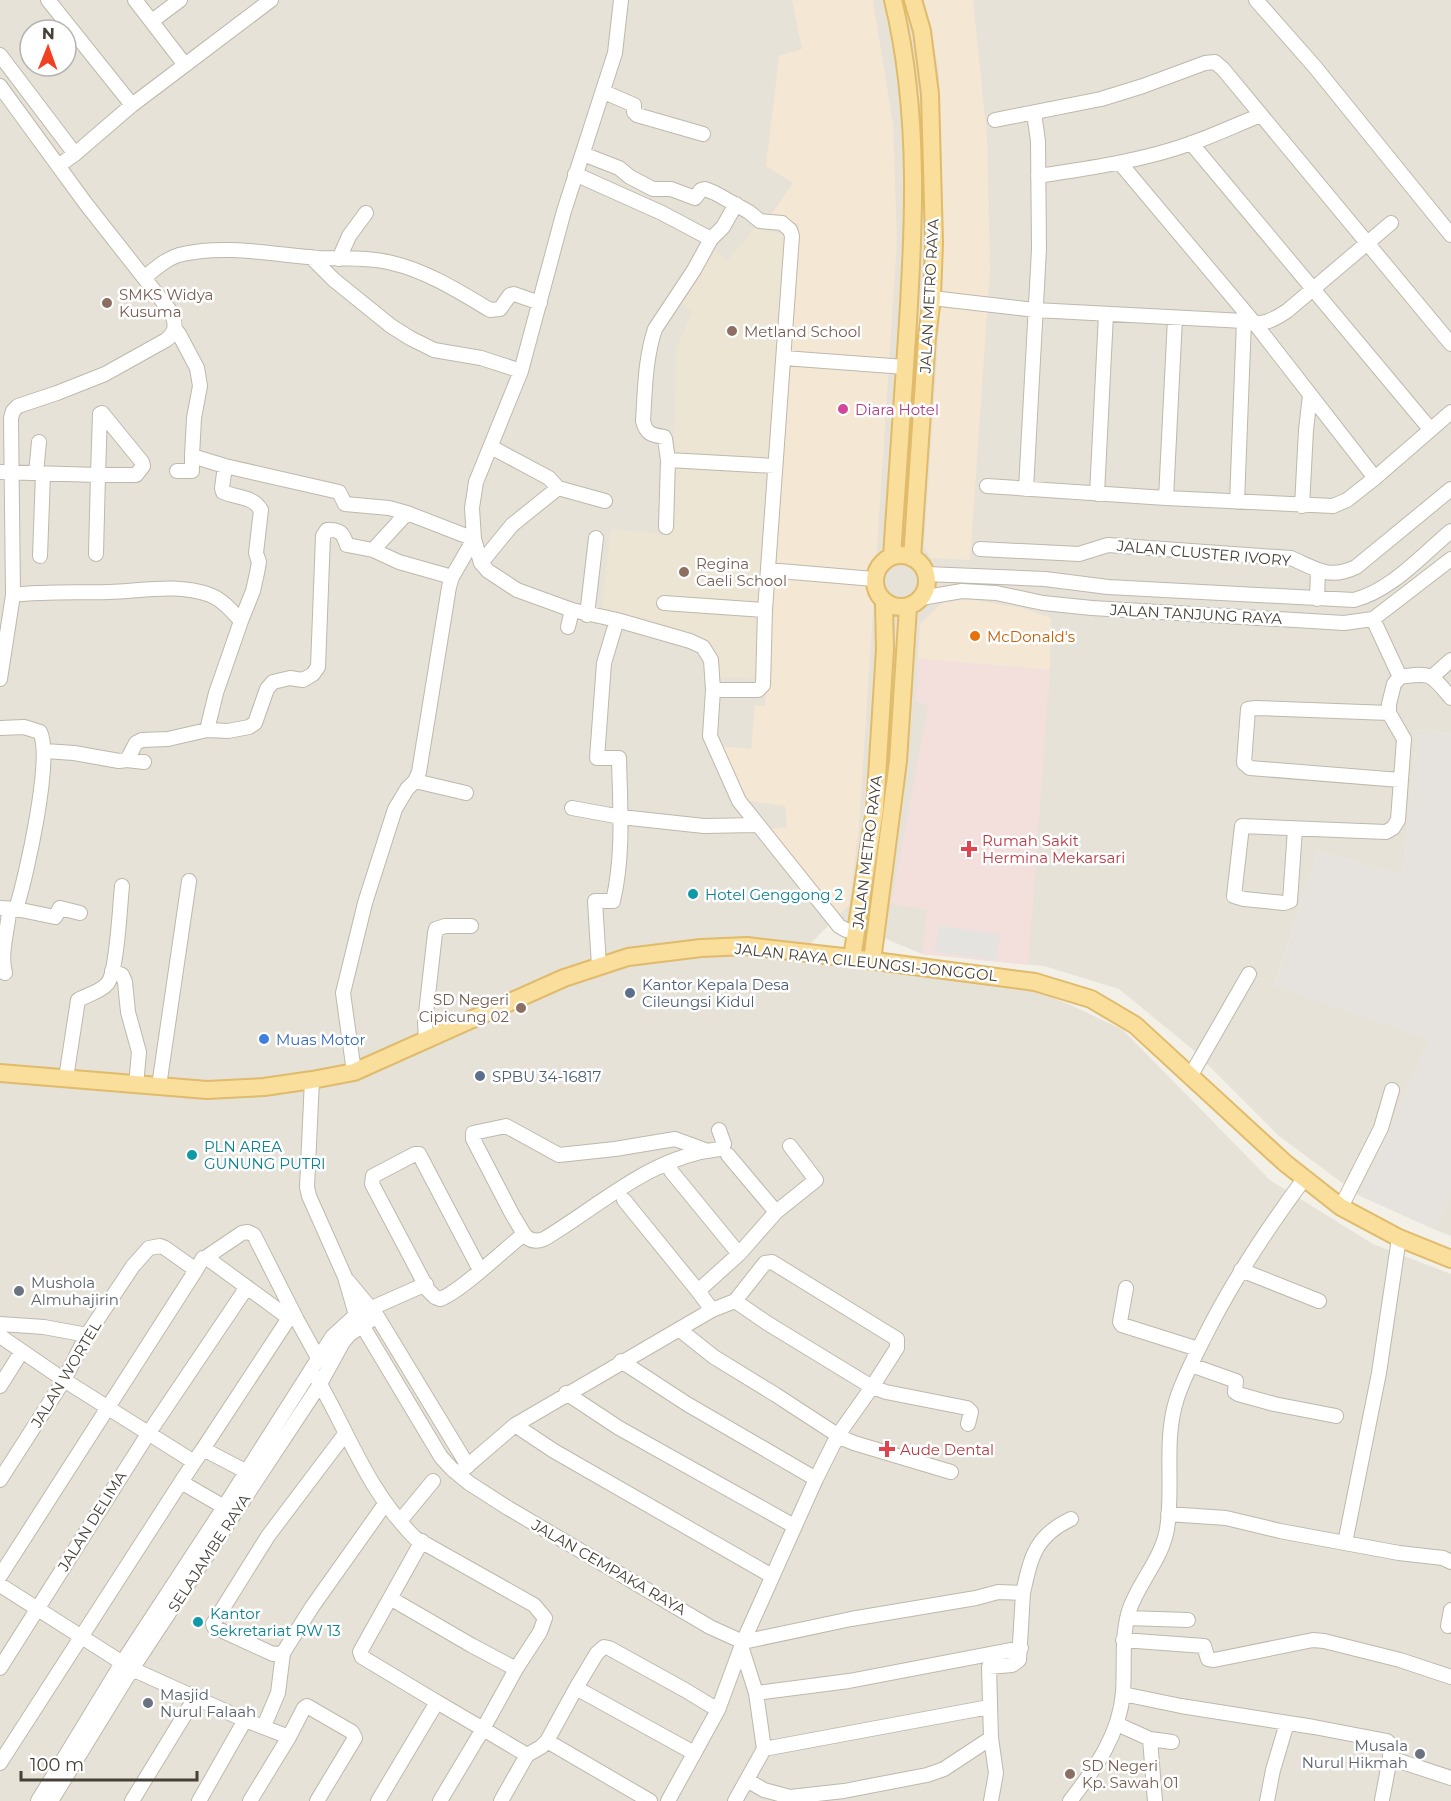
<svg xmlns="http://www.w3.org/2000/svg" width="1451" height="1801" font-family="Montserrat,sans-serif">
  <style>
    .residential { fill: #e7e2d7; fill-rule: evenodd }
    .commercial { fill: #f4e7d4 }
    .industrial { fill: #e6e2dd }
    .education { fill: #ece5d3 }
    .medical { fill: #f3dfdc }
    .parking { fill: #e5e3e0 }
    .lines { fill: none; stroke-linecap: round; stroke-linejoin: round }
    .minor-casing { stroke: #bfb8ab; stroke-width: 16 }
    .major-casing { stroke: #dfbb6b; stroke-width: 20 }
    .minor { stroke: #fff; stroke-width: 14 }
    .major { stroke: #fade9b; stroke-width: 16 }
    .education-dot { fill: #8d6e63; stroke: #fff; stroke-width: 2 }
    .hotel-dot { fill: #d1479c; stroke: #fff; stroke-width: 2 }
    .food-dot { fill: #e8710a; stroke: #fff; stroke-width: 2 }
    .health-dot { fill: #e0444e; stroke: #fff; stroke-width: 2 }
    .culture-dot { fill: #0f9aa8; stroke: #fff; stroke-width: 2 }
    .service-dot { fill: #5c6f8a; stroke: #fff; stroke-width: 2 }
    .shop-dot { fill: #3f7fe0; stroke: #fff; stroke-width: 2 }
    .worship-dot { fill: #6b7280; stroke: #fff; stroke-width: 2 }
    .labels { text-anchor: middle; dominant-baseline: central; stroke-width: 5; stroke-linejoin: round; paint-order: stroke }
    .education-label { font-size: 15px; fill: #785e54; stroke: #fff; text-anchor: start }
    .street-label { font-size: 15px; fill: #474037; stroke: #fff }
    .hotel-label { font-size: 15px; fill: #b23c85; stroke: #fff; text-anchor: start }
    .food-label { font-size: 15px; fill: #c56008; stroke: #fff; text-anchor: start }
    .health-label { font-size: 15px; fill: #be3a42; stroke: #fff; text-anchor: start }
    .culture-label { font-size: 15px; fill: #0d838f; stroke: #fff; text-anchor: start }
    .service-label { font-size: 15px; fill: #4e5e75; stroke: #fff; text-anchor: start }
    .shop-label { font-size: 15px; fill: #366cbe; stroke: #fff; text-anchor: start }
    .worship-label { font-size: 15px; fill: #5b616d; stroke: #fff; text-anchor: start }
  </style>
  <rect width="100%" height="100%" fill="#f3f0e8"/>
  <!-- residential -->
  <path class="residential" d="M0,0h1451v733l-34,-3 -14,145 -86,-24 -42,135 154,53 -69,157 -81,-60 -88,-88 -72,-59 -75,-23 -122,-12 -86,-36 -41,41 235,29 45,19 48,23 147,150 103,64 78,30v527h-1451zM30,30h36v36h-36z
    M1451,1195v41l-18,-7z"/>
  <!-- commercial -->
  <path class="commercial" d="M792,0h81l20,124 4,117 -38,585 -10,79 -13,13 -72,-88 23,-3 -2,-21 -41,-6 -26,-54 33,3 4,-44 10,1 34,-482 -28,-9 22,-32 -27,-17 13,-110 23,-7z
    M924,0h49l14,136 3,136 -20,288 -39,-2 -7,-11 19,-276 -4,-201z
    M967,599l55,9 29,10 -1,52 -132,-11 2,-35 25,-24z"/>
  <!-- industrial -->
  <path class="industrial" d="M1417,730l34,3v462l-18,34 -73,-33 69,-157 -154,-52 42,-136 86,24z"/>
  <!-- education -->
  <path class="education" d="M755,228l31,8 -16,222 -96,-5 2,-104 16,-37 -21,-17 33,-51 24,16z
    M674,467l93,5 -10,206 -38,-1 -3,-18 -4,-11 -22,-12 -88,-27 9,-80 59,6z"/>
  <!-- medical -->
  <path class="medical" d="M918,659l132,11 -22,295 -106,-11 5,-44 -36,-6 37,-198 -12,-5z"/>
  <!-- parking -->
  <path class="parking" d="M939,926l61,8 -4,26 -61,-8z"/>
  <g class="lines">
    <defs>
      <path id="minor" d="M48,0l84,105
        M135,0l50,65 86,-65
        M621,0l-6,53 -51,158 -43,160 -45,111 -4,26 2,31 7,24 7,8 29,19 55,20 45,10 73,21 13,6 8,13 2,30 -3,46 29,65 100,125 7,4 10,2
        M1256,0l59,67 136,168
        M152,21l28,-21
        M0,55l75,99
        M0,86l86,118 85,108c5,11 6,20 -5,28l-61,34 -48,19 -39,13 -5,5 -2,7 2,177 -13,84
        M604,92l30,13v7l3,3 66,19
        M995,120l106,-21 42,-13 62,-23 10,-1 8,7 228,275
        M1191,143l239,286
        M583,154l36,14 11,9 23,12h18l24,9 6,-8 4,-1 10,4 34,19 11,9 22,2 8,7 2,6 -27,374 -2,75 -5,5h-45
        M1120,163l136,162 119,153
        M58,166l17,-12 57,-49 53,-40
        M575,174l87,39 49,26
        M1038,176c52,-8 104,-15 154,-33 23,-8 46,-19 69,-28
        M311,257l23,23 57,46 19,12 24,12 47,8 40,13
        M339,259l10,-23 17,-23
        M145,277c11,-9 23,-20 38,-23 43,-10 93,1 137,4 24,1 48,-1 72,5 35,8 68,29 98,47l10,-1 10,-14 4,-1 26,9
        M932,298l103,12 209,11c18,5 28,0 43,-10l104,-88
        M175,329l4,5 18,34 3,18 -6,32 -2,38 33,10 114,26 6,12 44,4 18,5 67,26
        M784,358l121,9
        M491,447l58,31 9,10 47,13
        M668,460l107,6
        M225,466l-3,22 1,4c14,6 30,4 38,18l-5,43 3,9 -2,11 -4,18 -12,30
        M177,471h15v-15
        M0,472l98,3 2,-61 2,-1
        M36,473l3,-31
        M987,486l179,12 167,8 14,-6 28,-22 76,-66
        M1026,489l13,-240 -1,-108 -4,-28
        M1097,494l9,-180
        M1166,498l9,-180
        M1237,502l7,-181
        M1302,506l4,-76 4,-35
        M666,527l2,-67 -3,-21 -1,-2c-12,-2 -18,-3 -21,-16 2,-31 2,-62 12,-92l39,-59 17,-31 12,-12 13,-23
        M980,549l99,5 29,-9 183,13c25,11 38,22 65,9l95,-78
        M373,550l34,-37
        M96,554l2,-79h38l7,-9 -1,-4 -40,-49
        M40,556l3,-82
        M481,563l31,-38 46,-37
        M768,570l106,9
        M926,574l119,5 63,8 246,13c38,-10 68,-45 97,-69
        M13,595c32,-4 64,-2 96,-3 34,-1 68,-9 101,3 13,5 22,16 31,26l-25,72 -9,37
        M921,598l41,-7 34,2 47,10 49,5 252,15 29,-4 78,-60
        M1317,599l1,-28
        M664,603l101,7
        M587,615l9,-77
        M1373,619l27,58
        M568,627l4,-17
        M1433,676l18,-16
        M1389,713l-133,-5 -8,1 -4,54 6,5 150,12
        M0,728l24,-1 16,5c13,26 -14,146 -24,177l-16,-1
        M45,751l29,2 45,8 8,-1 17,2
        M127,760l9,-17 6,-3 26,-1 39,-9 21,1 21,-4 6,-4 12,-34 6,-7 17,-4 13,2 10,-6 5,-7 5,-131 4,-6c14,-1 16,4 20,15l26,5 26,12 53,15
        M415,781l51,12
        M572,808l49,9 83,9 53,-1
        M1295,829l-5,72 -6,2 -40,-4 -10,-3 8,-70 144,6 7,-4 5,-8 6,-81 -15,-26v-9l5,-20 6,-7c32,-5 31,-3 51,21
        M599,966l-4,-65h18c11,-46 7,-96 6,-143h-22l7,-95 13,-43
        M112,971l10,4 3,7 3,30 11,40 -3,33
        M5,973c-5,-18 2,-41 4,-60l7,-4 39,8 5,-9 20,5
        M426,1040l-1,-18 10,-89 1,-4 9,-3h26
        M354,1072l-11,-79 22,-90 30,-94 12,-20 8,-8 4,-9 30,-185 3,-10 22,-38
        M1191,1075l58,-101
        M66,1078l12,-78c9,-5 22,-8 29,-16 10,-10 13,-80 15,-98
        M312,1080l-5,107 2,9 36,81 11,38 85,142 11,12 17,14 39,25 202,119 33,15 108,-23 125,-21 22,-6 25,1 -4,67 -7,5 -23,2 2,71 -47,31 -17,6 -83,16 -54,6 -26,-7 -17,-10
        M159,1086l30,-205
        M728,1155l48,57
        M671,1171l68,83
        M624,1200l74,91
        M1341,1207l40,-79 11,-38
        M524,1234l-12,-20 -39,-75v-6l33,-7 53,29 56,-6 60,-10 30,11
        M205,1258l37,-25 6,-1 6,3 42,83
        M480,1270l-61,-116h-4l-42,22 -1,8 56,106 7,7 5,2c19,-6 66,-51 84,-65 5,7 12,8 20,5 57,-34 107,-83 176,-90l4,-5 -5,-14
        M1241,1270l78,31
        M348,1281l29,35 91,150
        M1126,1288l-6,34 2,3 76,24
        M735,1301l30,-38 7,-1 125,77v9l-25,39 14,5 81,16 4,4 -3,12
        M712,1310l-14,-19 41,-37 37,-42 40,-32 -26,-34
        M0,1324l44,3 43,8
        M680,1330l34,27 62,38 66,43 12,5 97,29
        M0,1336l64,44 130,82
        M621,1361l66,43 129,75
        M1191,1365l45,16 -1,11 3,2 36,10 62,12
        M316,1377c34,58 49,110 99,161l119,67 11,13 -5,14 -24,37 -33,60 -46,-27
        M0,1386l22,-35
        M566,1393l53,35 175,98
        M515,1425l39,26 218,125
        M345,1434l-77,102 -55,88 1,3 59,27 10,-1 29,-46 73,-103
        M203,1449l86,-131
        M458,1474l57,-49 197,-115 23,-9 32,22 105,64 -34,48 -22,44 -73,163 -25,68 -50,91
        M0,1480l64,-100 23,-45 46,-69 16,-18 11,-2 5,2 31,22 7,-12h4l82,60h7l22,40
        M231,1511l-50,-29 22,-33 48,25
        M1168,1514l58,4 54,13 119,22 44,5 8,4
        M400,1521l33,-40
        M1345,1543l34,-170 20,-135
        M0,1576l196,-306
        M0,1585l132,84 113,51 44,17
        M1023,1593c8,-36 12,-57 48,-74
        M390,1598l81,47 45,24
        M1127,1618l61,2
        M1448,1626l3,-16
        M1123,1640l81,6 4,13 6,1 99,-20 11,1 76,19 51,17
        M0,1668l148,-234 99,-147
        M756,1693l93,-12 172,-33
        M1123,1694l58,12 133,21 73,14 3,3v14l-8,42
        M1117,1724l33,15 22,3
        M264,1726l14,-33 5,-40
        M991,1738l5,35 -5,28
        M1150,1739l5,62
        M547,1741l103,60
        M764,1749l225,-42
        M694,1753l-118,-65 21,-35 7,-6 5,1 76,42 33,20
        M1390,1758l61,20
        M0,1763l181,-281
        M38,1801l84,-138 102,-156 108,-170 24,-22 70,-31
        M51,1801l81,-132 188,-285 23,-42 7,-8 27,-18
        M132,1801l63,-103
        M199,1801l46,-81
        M250,1801l39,-64 15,-29 3,-2 45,26 3,6 -38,63
        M378,1801l59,-99 -75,-45 -2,-5 62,-111
        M440,1801l43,-72 44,26
        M501,1801l26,-46 14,-8 6,-6 29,-53
        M735,1801l29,-52 -8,-56 -14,-44
        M1070,1801c25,-32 50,-67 53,-109 2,-27 -2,-54 6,-81 9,-28 33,-52 38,-82 7,-43 -4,-88 10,-131 7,-21 18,-42 28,-62 28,-56 62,-107 99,-157
        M1267,1801l6,-31 14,-47"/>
      <path id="major" d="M875 581a26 26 0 1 1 52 0a26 26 0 1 1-52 0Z
        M892,556c5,-68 9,-136 14,-204 8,-117 15,-237 -13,-352
        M912,558l15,-221 5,-39 2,-56 -4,-148 -8,-63 -9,-31
        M852,958l23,-149 10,-160 -1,-47
        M872,961l26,-200 10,-154
        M0,1073l207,17 57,-3 48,-7 42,-8 210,-94 64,-21 73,-9 46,-2 105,12 183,24 56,17 44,26 150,138 56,44 58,31 52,21"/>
    </defs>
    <!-- minor casing -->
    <use href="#minor" class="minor-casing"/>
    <!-- major casing -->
    <use href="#major" class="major-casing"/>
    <!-- minor -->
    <use href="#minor" class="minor"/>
    <!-- major -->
    <use href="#major" class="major"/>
  </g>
  <!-- markers -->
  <g class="education-dot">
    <circle cx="107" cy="303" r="6"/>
    <circle cx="732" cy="331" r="6"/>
    <circle cx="684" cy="572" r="6"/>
    <circle cx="521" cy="1008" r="6"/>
    <circle cx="1070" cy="1774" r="6"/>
  </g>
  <circle class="hotel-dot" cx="843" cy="409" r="6"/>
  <circle class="food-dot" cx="975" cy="636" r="6"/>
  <g class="health-dot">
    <path d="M966 840h6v6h6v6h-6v6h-6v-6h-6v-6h6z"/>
    <path d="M884 1440h6v6h6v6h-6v6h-6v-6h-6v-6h6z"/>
  </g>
  <g class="culture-dot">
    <circle cx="693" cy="894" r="6"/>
    <circle cx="192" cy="1155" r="6"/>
    <circle cx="198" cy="1622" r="6"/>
  </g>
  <g class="service-dot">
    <circle cx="630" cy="993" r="6"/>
    <circle cx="480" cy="1076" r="6"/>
  </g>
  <circle class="shop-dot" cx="264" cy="1039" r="6"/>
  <g class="worship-dot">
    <circle cx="19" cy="1291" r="6"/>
    <circle cx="148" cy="1703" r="6"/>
    <circle cx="1420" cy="1754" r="6"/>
  </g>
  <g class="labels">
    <!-- education labels -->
    <g class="education-label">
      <text x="119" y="294">SMKS Widya<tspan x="119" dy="17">Kusuma</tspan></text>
      <text x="744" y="331">Metland School</text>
      <text x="696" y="563">Regina<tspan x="696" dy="17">Caeli School</tspan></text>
      <text x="509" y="999" text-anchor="end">SD Negeri<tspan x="509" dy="17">Cipicung 02</tspan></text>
      <text x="1082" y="1765">SD Negeri<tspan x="1082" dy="17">Kp. Sawah 01</tspan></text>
    </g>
    <!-- street labels -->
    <g class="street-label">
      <text transform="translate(929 296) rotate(-87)">JALAN METRO RAYA</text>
      <text transform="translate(1204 553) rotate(5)">JALAN CLUSTER IVORY</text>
      <text transform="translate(1196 614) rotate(3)">JALAN TANJUNG RAYA</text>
      <text transform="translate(867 852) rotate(-83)">JALAN METRO RAYA</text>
      <text transform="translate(866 962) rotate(6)">JALAN RAYA CILEUNGSI-JONGGOL</text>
      <text transform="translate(66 1374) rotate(-59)">JALAN WORTEL</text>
      <text transform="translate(92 1521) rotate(-58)">JALAN DELIMA</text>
      <text transform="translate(209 1553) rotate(-57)">SELAJAMBE RAYA</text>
      <text transform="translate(609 1567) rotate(30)">JALAN CEMPAKA RAYA</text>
    </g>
    <!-- hotel labels -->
    <g class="hotel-label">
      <text x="855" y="409">Diara Hotel</text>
    </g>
    <!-- food labels -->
    <g class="food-label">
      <text x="987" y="636">McDonald's</text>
    </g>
    <!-- health labels -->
    <g class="health-label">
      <text x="982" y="840">Rumah Sakit<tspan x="982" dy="17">Hermina Mekarsari</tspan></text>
      <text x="900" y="1449">Aude Dental</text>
    </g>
    <!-- culture labels -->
    <g class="culture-label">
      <text x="705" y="894">Hotel Genggong 2</text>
      <text x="204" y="1146">PLN AREA<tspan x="204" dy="17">GUNUNG PUTRI</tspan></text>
      <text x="210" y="1613">Kantor<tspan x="210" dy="17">Sekretariat RW 13</tspan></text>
    </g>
    <!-- service labels -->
    <g class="service-label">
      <text x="642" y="984">Kantor Kepala Desa<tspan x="642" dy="17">Cileungsi Kidul</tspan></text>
      <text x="492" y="1076">SPBU 34-16817</text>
    </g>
    <!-- shop labels -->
    <g class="shop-label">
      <text x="276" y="1039">Muas Motor</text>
    </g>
    <!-- worship labels -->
    <g class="worship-label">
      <text x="31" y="1282">Mushola<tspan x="31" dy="17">Almuhajirin</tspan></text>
      <text x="160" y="1694">Masjid<tspan x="160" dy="17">Nurul Falaah</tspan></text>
      <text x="1408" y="1745" text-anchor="end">Musala<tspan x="1408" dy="17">Nurul Hikmah</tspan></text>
    </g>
  </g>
  <!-- north arrow -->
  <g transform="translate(48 48) rotate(1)"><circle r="28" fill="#ffffff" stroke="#b5b3af" stroke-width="1.5"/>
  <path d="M0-4.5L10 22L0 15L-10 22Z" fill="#f14022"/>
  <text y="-9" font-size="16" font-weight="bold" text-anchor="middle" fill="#474037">N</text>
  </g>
  <!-- scale -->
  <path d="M21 1771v9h176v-9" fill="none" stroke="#474037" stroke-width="3"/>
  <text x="30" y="1771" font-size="18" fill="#474037" stroke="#ffffff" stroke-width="4.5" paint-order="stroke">100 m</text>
</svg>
